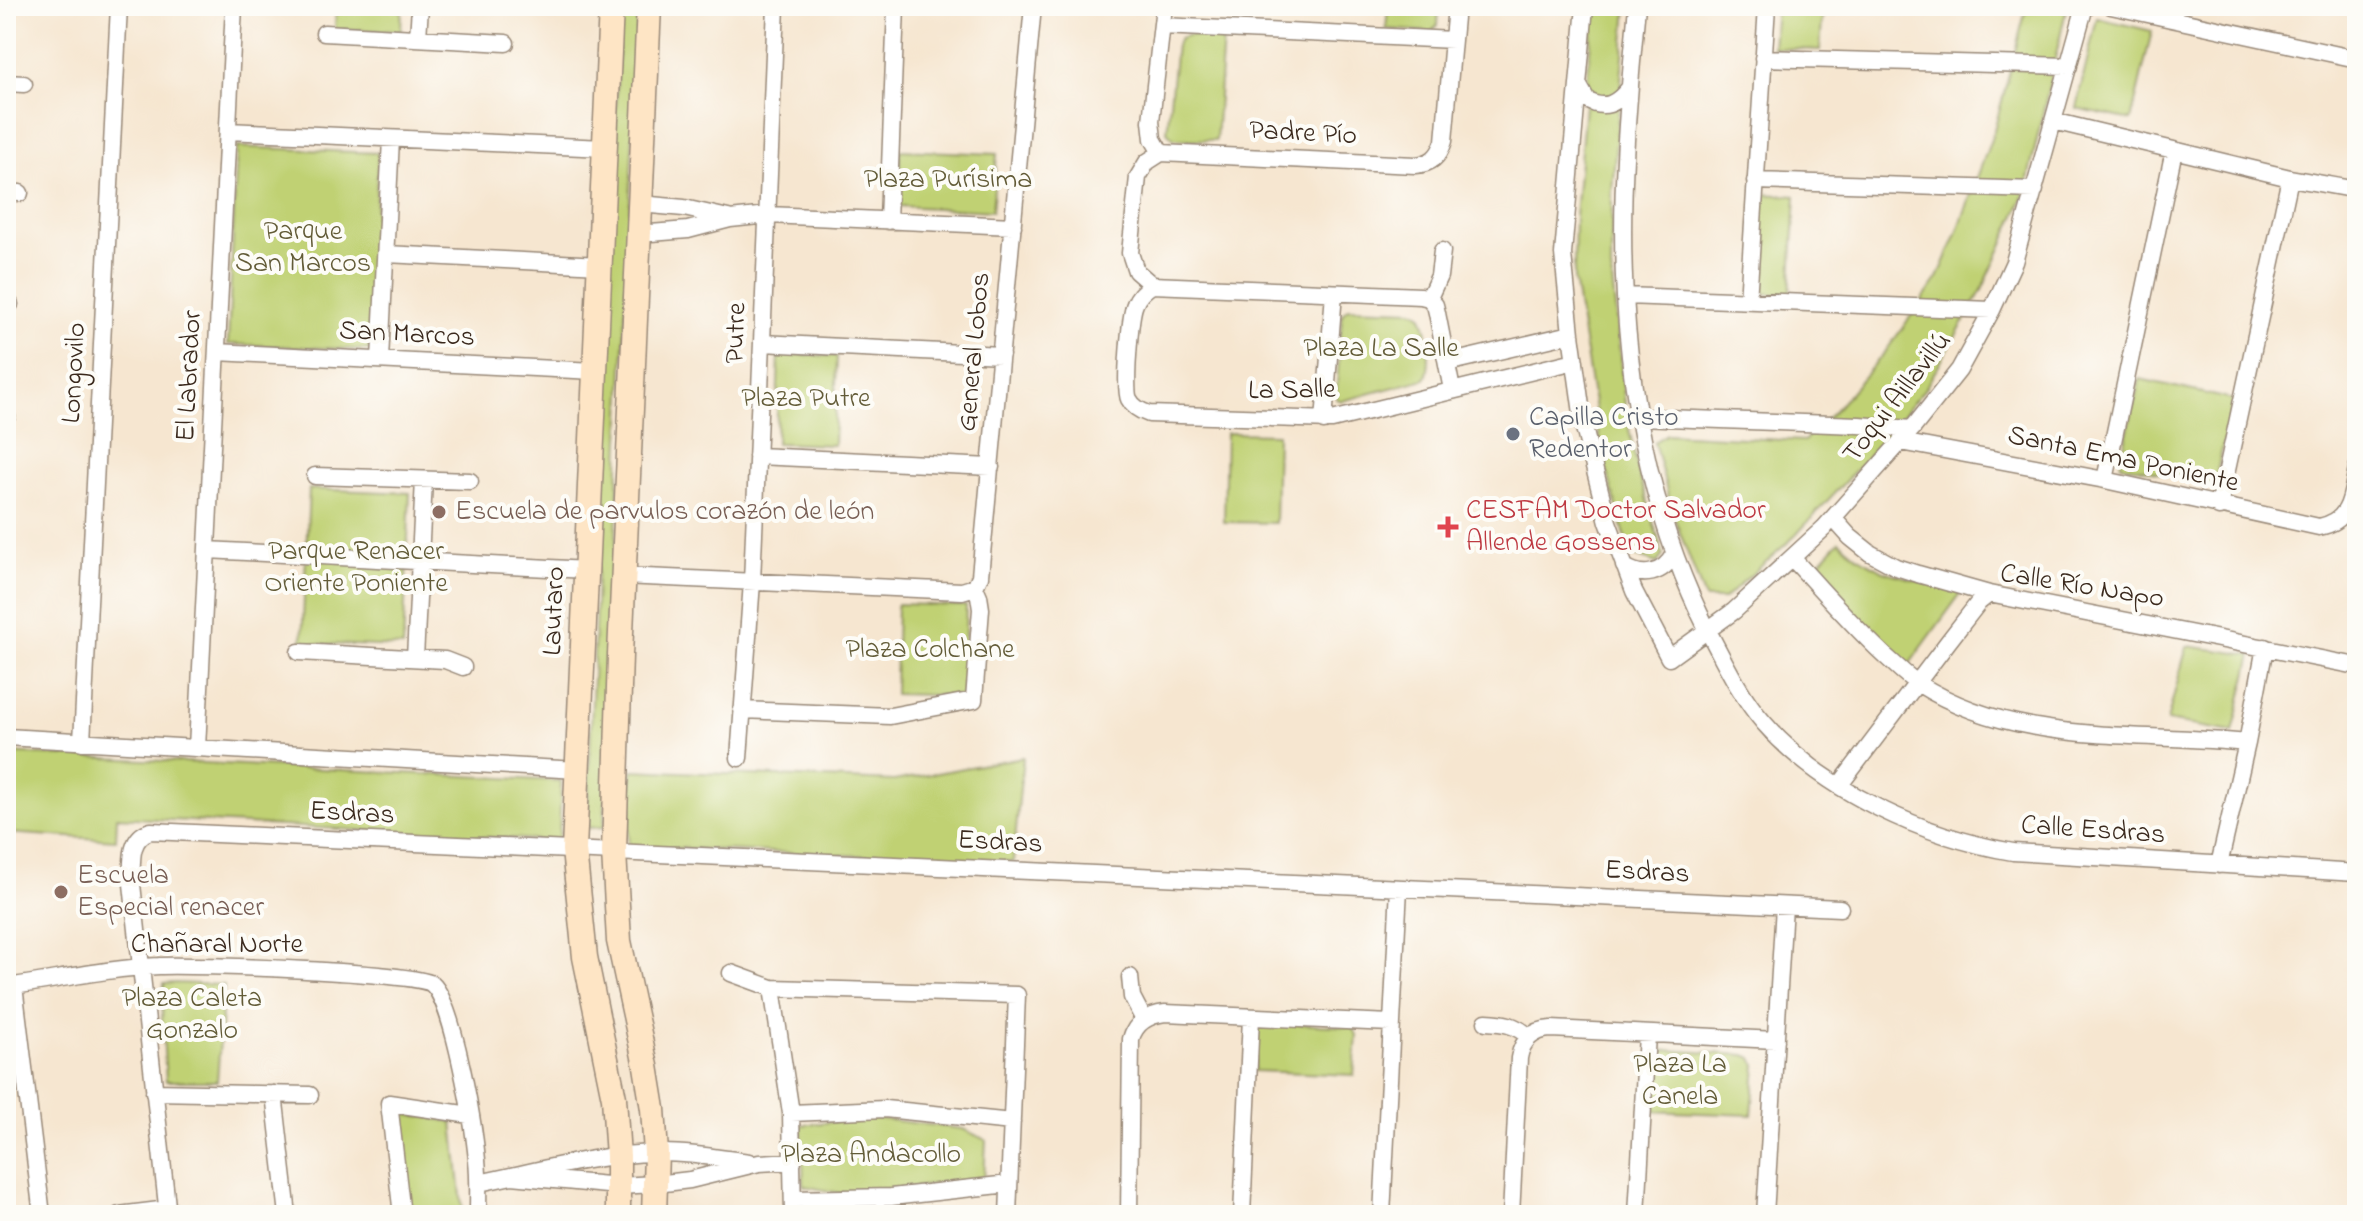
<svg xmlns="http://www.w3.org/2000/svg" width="2363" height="1221" font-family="'Indie Flower',sans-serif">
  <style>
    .green { fill: #c0d173; stroke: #7e7e48; stroke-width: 2 }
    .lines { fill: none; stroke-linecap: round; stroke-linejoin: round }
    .street-casing { stroke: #988877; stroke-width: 19 }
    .secondary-casing { stroke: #988877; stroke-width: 27 }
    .street { stroke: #fff; stroke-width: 16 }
    .secondary { stroke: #fee5c5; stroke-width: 24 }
    .worship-dot { fill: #6b7280; stroke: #fdfcf7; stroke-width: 3 }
    .education-dot { fill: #8d6e63; stroke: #fdfcf7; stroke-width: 3 }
    .health-dot { fill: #e0444e; stroke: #fdfcf7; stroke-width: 3 }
    .labels { text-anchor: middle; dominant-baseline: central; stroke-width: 8; stroke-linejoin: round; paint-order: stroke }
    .street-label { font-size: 28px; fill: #3b2a1e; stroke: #fdfcf7 }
    .park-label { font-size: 28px; fill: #635c38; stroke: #fdfcf7 }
    .worship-label { font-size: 28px; fill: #5b616d; stroke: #fdfcf7; text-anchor: start }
    .health-label { font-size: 28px; fill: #be3a42; stroke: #fdfcf7; text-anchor: start }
    .education-label { font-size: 28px; fill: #785e54; stroke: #fdfcf7; text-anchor: start }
  </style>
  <rect width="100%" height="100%" fill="#fdfcf7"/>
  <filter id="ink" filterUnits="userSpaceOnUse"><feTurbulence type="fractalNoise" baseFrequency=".0125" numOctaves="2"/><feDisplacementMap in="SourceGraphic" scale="16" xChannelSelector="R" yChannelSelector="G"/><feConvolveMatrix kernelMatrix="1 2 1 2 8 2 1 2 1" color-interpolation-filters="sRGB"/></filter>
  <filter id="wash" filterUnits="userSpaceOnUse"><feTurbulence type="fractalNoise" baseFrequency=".006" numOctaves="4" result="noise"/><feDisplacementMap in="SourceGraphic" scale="32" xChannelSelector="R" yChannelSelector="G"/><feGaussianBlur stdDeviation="1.8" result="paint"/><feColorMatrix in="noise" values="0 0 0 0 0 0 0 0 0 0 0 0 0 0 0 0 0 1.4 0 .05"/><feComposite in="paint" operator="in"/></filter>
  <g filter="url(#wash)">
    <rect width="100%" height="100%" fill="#f6e6d0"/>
    <!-- green -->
    <path class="green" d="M336,6h66l-1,25 -66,-2z
      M620,6h18l-34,821 -17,1z
      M1388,6h51l-1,19 -7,7 -45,-3z
      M1594,6h33l-15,186 -1,77 15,146 12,56 25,84 -6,8 -27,-9 -28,-101 -28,-174 1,-63z
      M1776,6h47l-3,44 -47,-2z
      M2027,6h40l-43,191 -42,93 -56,97 -62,74 -69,75 -71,63h-19l-31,-82 -20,-75 13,-8 137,7 34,-34 48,-56 52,-73 18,-42 38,-105z
      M2097,18l55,13 -21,89 -55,-12z
      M1189,35l34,3 -7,102 -42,-1 -7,-7 9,-87 4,-7z
      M237,147l141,6 -9,197 -141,-6z
      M900,150l97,4 -5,57 -93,-5z
      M1760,194l36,2 -6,99 -35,-2z
      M1349,308l64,2c5,3 8,3 10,9 5,12 9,49 2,60l-83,22 -6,-2 6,-83 1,-4z
      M779,354l58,2 -3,89 -58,-2z
      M2140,379l93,21 -19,85 -94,-21z
      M1226,433l51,1 -2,89 -51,-1z
      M309,489l101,4 -7,154 -101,-4z
      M1839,541l18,15 26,15 78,22 -53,73 -58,-56 -34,-44z
      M897,604l69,2 -3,90 -68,-2z
      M2187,646l65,9 -19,77 -66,-11z
      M6,753l555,28 -2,60 -442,-24 -1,23 -110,-7z
      M1023,757l-10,105 -385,-16 4,-76 262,11z
      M175,983l49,2 -7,96h-51l-4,-62 2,-35z
      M1261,1022l91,5 5,8 -3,40 -100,-4 4,-44z
      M1665,1050l80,5 8,3 3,7 -4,50 -105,-4 6,-56z
      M395,1112l58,10 10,93h-55z
      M873,1118l90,11 23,11 -2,40 -140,14 -40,-8 -3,-61z"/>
  </g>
  <g filter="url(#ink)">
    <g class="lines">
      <defs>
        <path id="street" d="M1164,6l-13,115 2,18 8,14 254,12c16,-1 24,-8 29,-24l12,-135
          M1585,6l-22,248 8,80 13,94 24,94 26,69 35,67 65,-47 90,-83 88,-99 47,-59 33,-60 22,-48 71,-256
          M1637,6c-9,96 -18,194 -12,291 7,121 33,242 91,349 14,27 28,54 48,77 60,69 161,114 249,129l344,21
          M2111,6l246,53
          M1162,26l291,14
          M324,33l182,10
          M418,38l2,-32
          M1763,58l306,8
          M6,83l18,1
          M1578,84l9,16c18,11 31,3 43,-13
          M2053,121l237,57 67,12
          M228,131l377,17
          M1755,181l280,9
          M6,192l14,1
          M640,204l44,4 44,10
          M888,221l8,-215
          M638,234l50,-4 42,-11 38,-4 245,11
          M386,254l214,11
          M1152,285c-8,5 -14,11 -17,19 -5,11 -11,85 -6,95 4,8 11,12 20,15l183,6 243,-59
          M1152,285l269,11 8,2
          M1152,285l-16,-14 -6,-18 8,-76 9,-15 14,-9
          M1625,296l367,14
          M1429,298l6,7 2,8 15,77
          M1429,298l10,-22 3,-25
          M1748,301l19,-295
          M6,304h4
          M762,343l239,12
          M217,352l378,19
          M380,360l11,-221
          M1447,363l124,-29
          M6,416h1
          M1639,417l220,8 53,4
          M1324,421l10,-128
          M1901,442l204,38 214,47c33,-6 32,-31 38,-59
          M757,456l234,11
          M315,476l155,5
          M2105,480l69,-330
          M2219,507l71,-329
          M1833,518l17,19 20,16 26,14 22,7 71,20 368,72
          M207,550l380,20
          M1793,559c32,34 62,70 98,102 9,8 18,17 28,23 99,63 218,47 328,59
          M1624,566c19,13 39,8 50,-12
          M623,576l339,15 13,-4
          M975,587l5,-11 53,-570
          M299,652l146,8 18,7
          M415,658l9,-178
          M742,710l148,6 84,-16 7,-91 -2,-13 -4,-9
          M6,737l572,33
          M82,742l37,-736
          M197,748l37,-742
          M739,758l13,-176 24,-576
          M1839,786l109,-144 31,-40 10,-8
          M2219,865l28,-122 18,-96
          M731,973l41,15 245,7 -9,220
          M1130,977l2,20 12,23
          M772,988l19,125 2,102
          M1486,1022c18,1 29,2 43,15
          M154,1092l156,3
          M274,1094l14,121
          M791,1113l94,-4 127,13
          M512,1176l106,10 38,-2 34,-4 69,-17 34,-2
          M479,1183c59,-12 117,-29 177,-30 31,-1 63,5 93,9
          M794,1199l97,-2 118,-13
          M42,1215l-28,-229c47,-7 96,-18 145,-20 31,-2 259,6 273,18 22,19 42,144 45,176 2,18 1,37 1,55
          M119,1215l49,-6
          M168,1215l-36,-331c0,-20 -4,-47 19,-53l1689,77
          M402,1215l-13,-112 81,12
          M1129,1215l2,-176c4,-16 18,-24 34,-26l226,10
          M1242,1215l9,-198
          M1382,1215l17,-327
          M1511,1215l8,-157c3,-18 14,-28 32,-29l225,11
          M1637,1215l10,-181
          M1765,1215l19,-309"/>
        <path id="secondary" d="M611,6l-37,844 11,107 29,141 4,58v59
          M649,6l-29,649 -6,197 5,89 27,125 7,43 3,44 -2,62"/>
      </defs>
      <!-- street casing -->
      <use href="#street" class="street-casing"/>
      <!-- secondary casing -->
      <use href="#secondary" class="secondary-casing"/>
      <!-- street -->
      <use href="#street" class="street"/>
      <!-- secondary -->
      <use href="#secondary" class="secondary"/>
    </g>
  </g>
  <!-- markers -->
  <circle class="worship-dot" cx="1513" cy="434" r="8"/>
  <g class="education-dot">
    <circle cx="439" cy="512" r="8"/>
    <circle cx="61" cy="892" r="8"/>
  </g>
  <path class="health-dot" d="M1444 515h8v8h8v8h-8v8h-8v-8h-8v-8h8z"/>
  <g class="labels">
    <!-- street labels -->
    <g class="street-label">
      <text transform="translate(1303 134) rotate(3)">Padre Pío</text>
      <text transform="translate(737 333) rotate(-88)">Putre</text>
      <text transform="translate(407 335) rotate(3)">San Marcos</text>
      <text transform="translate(975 352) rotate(-85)">General Lobos</text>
      <text transform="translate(75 373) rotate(-87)">Longovilo</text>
      <text transform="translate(190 376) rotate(-87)">El Labrador</text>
      <text transform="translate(1292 391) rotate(-1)">La Salle</text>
      <text transform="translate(1898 398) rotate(-52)">Toqui Aillavillú</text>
      <text transform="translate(2123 460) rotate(12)">Santa Ema Poniente</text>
      <text transform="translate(2082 587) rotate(9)">Calle Río Napo</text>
      <text transform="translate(555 611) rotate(-88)">Lautaro</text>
      <text transform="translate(352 814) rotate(3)">Esdras</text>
      <text transform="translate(2093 831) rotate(4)">Calle Esdras</text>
      <text transform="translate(1000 843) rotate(3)">Esdras</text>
      <text transform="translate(1647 873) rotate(3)">Esdras</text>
      <text x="217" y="945">Chañaral Norte</text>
    </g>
    <!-- park labels -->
    <g class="park-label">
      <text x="948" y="180">Plaza Purísima</text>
      <text x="303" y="232">Parque<tspan x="303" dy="32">San Marcos</tspan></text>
      <text x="1381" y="349">Plaza La Salle</text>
      <text x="806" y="399">Plaza Putre</text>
      <text x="356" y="552">Parque Renacer<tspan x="356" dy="32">Oriente Poniente</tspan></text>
      <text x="930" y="650">Plaza Colchane</text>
      <text x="192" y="999">Plaza Caleta<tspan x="192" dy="32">Gonzalo</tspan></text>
      <text x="1680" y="1065">Plaza La<tspan x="1680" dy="32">Canela</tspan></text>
      <text x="871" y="1155">Plaza Andacollo</text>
    </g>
    <!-- worship labels -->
    <g class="worship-label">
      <text x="1529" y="418">Capilla Cristo<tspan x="1529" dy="32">Redentor</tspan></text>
    </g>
    <!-- health labels -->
    <g class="health-label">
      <text x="1466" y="511">CESFAM Doctor Salvador<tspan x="1466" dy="32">Allende Gossens</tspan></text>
    </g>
    <!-- education labels -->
    <g class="education-label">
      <text x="455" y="512">Escuela de parvulos corazón de león</text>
      <text x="77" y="876">Escuela<tspan x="77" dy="32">Especial renacer</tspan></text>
    </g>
  </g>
  <!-- margin -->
  <rect width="2363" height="1221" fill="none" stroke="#fdfcf7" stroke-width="32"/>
</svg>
